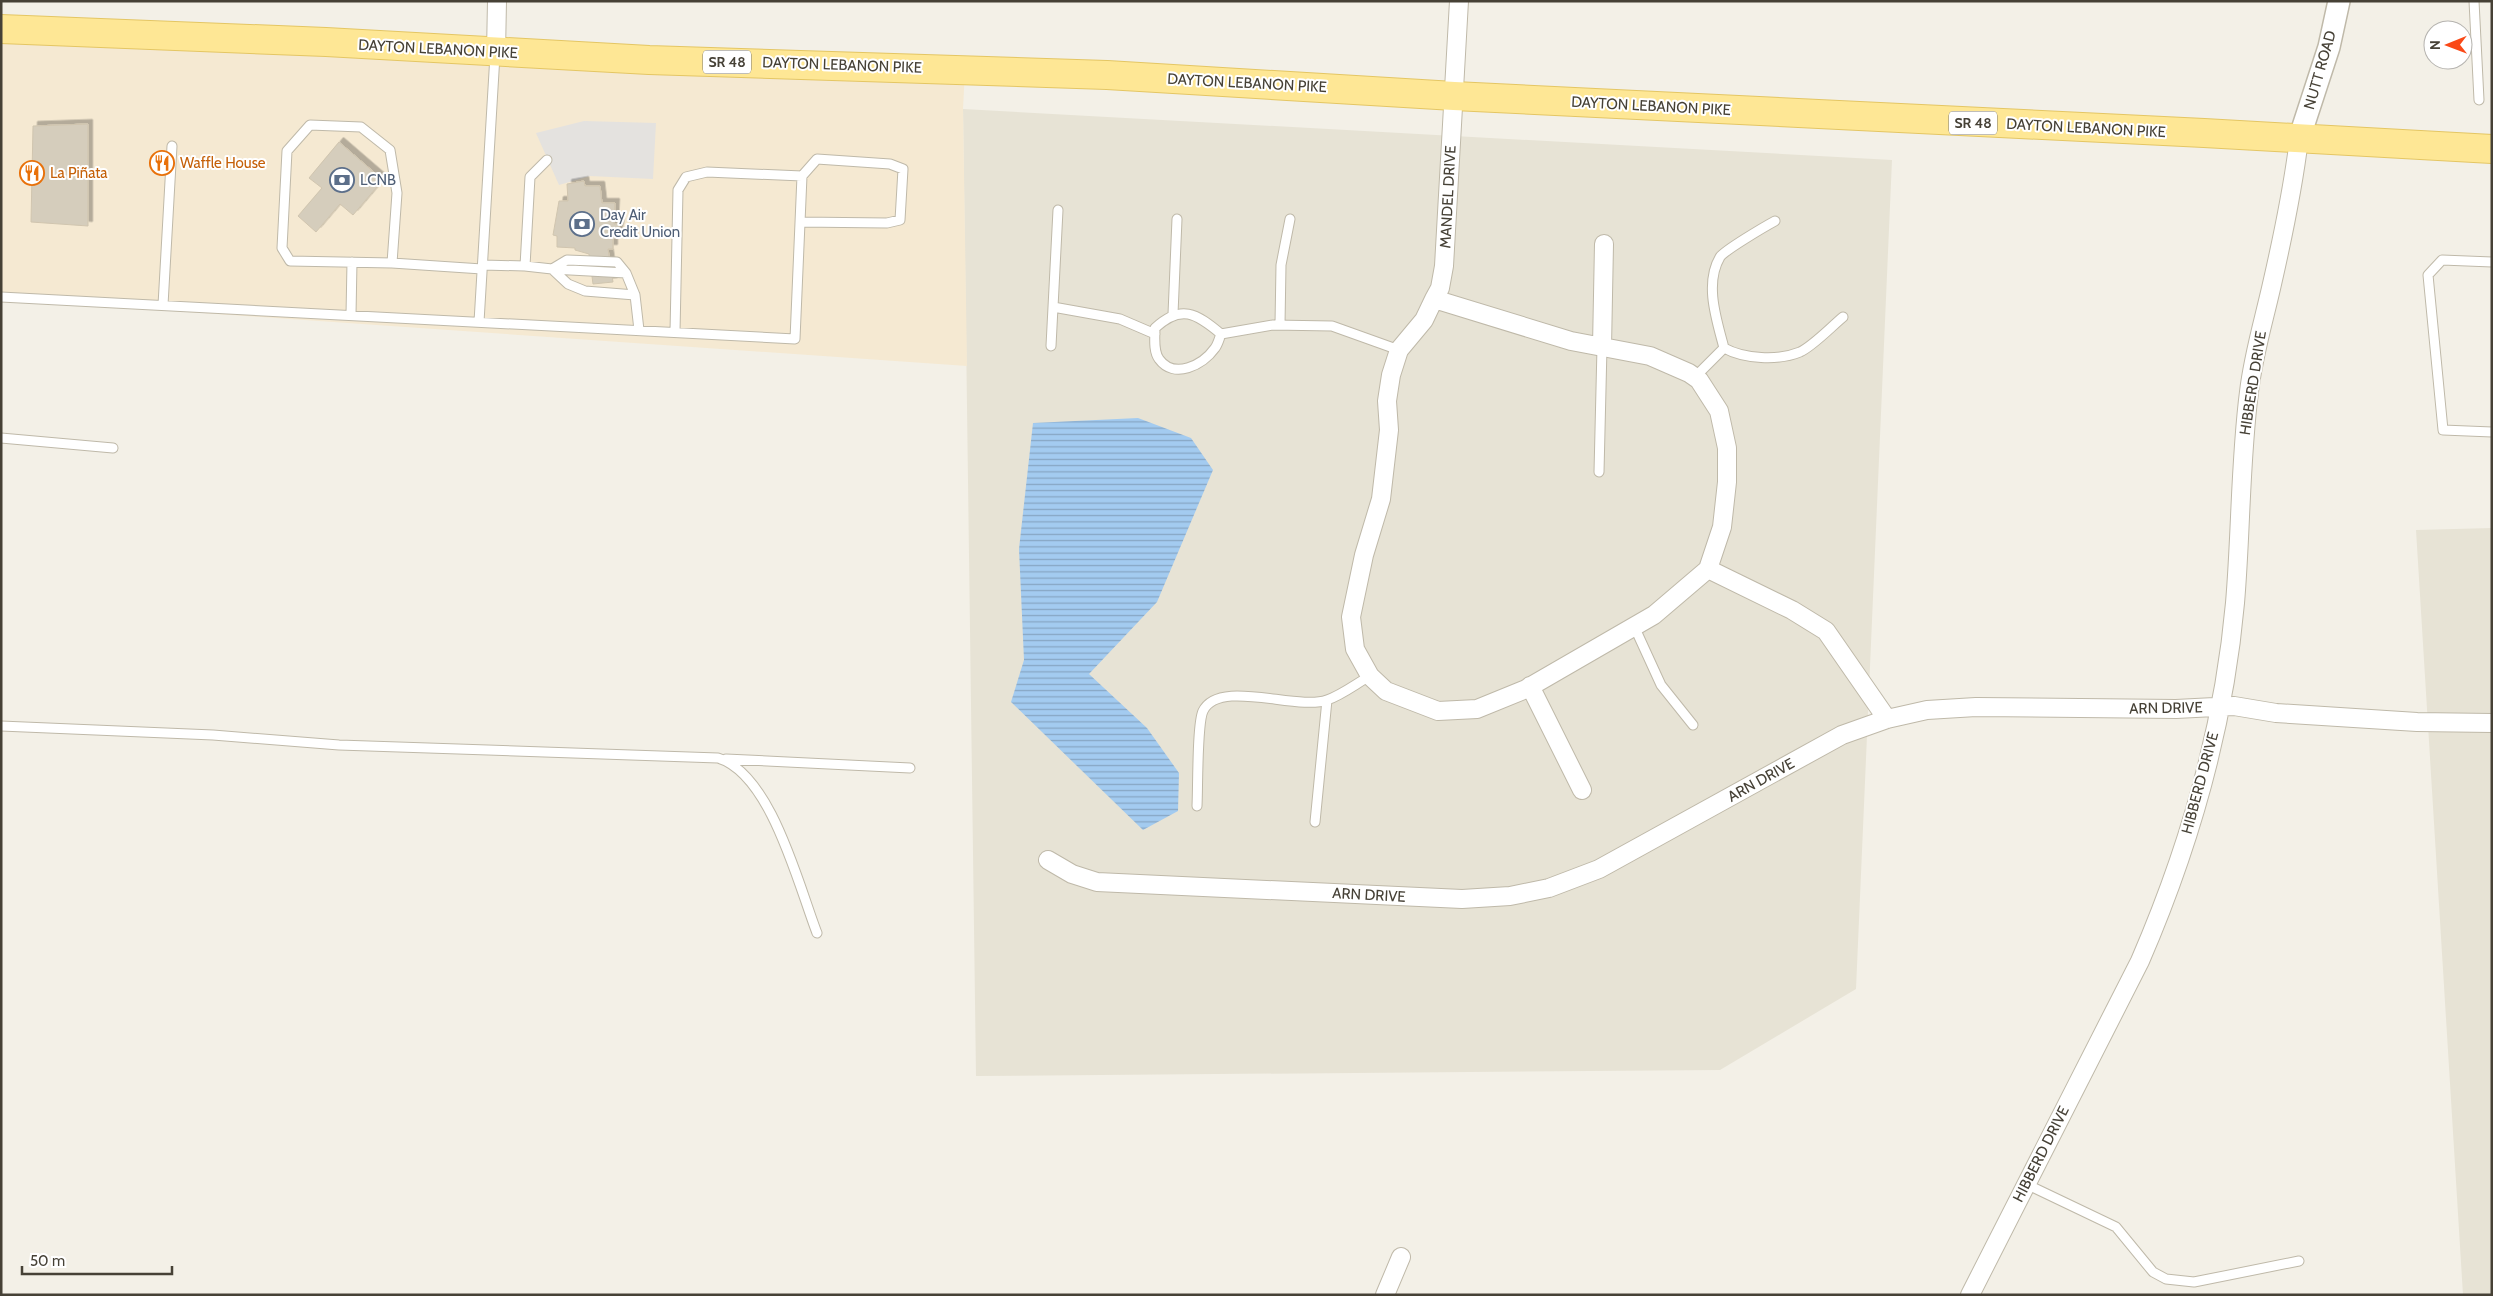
<svg xmlns="http://www.w3.org/2000/svg" width="2493" height="1296" font-family="Cabin,sans-serif">
  <style>
    .residential { fill: #e7e3d5 }
    .commercial { fill: #f5e9d2 }
    .parking { fill: #e4e2df }
    .water { fill: url(#water-rules) }
    .building { fill: #d5cdbc; stroke: #d0c5af; filter: url(#shadow) }
    .lines { fill: none; stroke-linecap: round; stroke-linejoin: round }
    .service-casing { stroke: #bfb9a9; stroke-width: 11 }
    .minor-casing { stroke: #bfb9a9; stroke-width: 20 }
    .tertiary-casing { stroke: #bfb9a9; stroke-width: 24 }
    .primary-casing { stroke: #e4c664; stroke-width: 30 }
    .service { stroke: #fff; stroke-width: 9 }
    .minor { stroke: #fff; stroke-width: 18 }
    .tertiary { stroke: #fff; stroke-width: 21 }
    .primary { stroke: #fee795; stroke-width: 28 }
    .labels { text-anchor: middle; dominant-baseline: central; stroke-width: 4; stroke-linejoin: round; paint-order: stroke }
    .shield { fill: #fff; stroke: #7e7a72; stroke-width: 1 }
    .shield-label { font-size: 14px; font-weight: bold; fill: #464136 }
    .street-label { font-size: 15px; fill: #464136; stroke: #fff }
    .food-label { font-size: 15px; fill: #c56008; stroke: #fff; text-anchor: start }
    .service-label { font-size: 15px; fill: #4e5e75; stroke: #fff; text-anchor: start }
  </style>
  <defs>
    <pattern id="water-rules" width="6" height="5" patternUnits="userSpaceOnUse" patternTransform="scale(1.25)"><rect width="6" height="5" fill="#a3cbf0"/><path d="M0 2.5h6" fill="none" stroke="#87a6c3"/></pattern>
    <filter id="shadow"><feDropShadow dx="4.5" dy="-4.5" stdDeviation="0" flood-color="#0004"/></filter>
  </defs>
  <rect width="100%" height="100%" fill="#f3f0e7"/>
  <!-- residential -->
  <path class="residential" d="M963,109l929,51 -36,829 -136,81 -744,6z
    M2492,528v767h-29l-47,-765z"/>
  <!-- commercial -->
  <path class="commercial" d="M1,28l964,42 -2,39 4,257 -966,-67z"/>
  <!-- parking -->
  <path class="parking" d="M584,121l72,2 -3,56 -63,-3 -31,9 -23,-52z"/>
  <!-- water -->
  <path class="water" d="M1138,418l53,20 22,32 -56,132 -68,72 58,54 32,45 -1,38 -35,19 -132,-128 13,-42 -5,-111 14,-126z"/>
  <!-- building -->
  <path class="building" d="M88,124v102l-57,-4 2,-96z
    M339,142l44,38 -30,35 -13,-11 -24,28 -18,-16 24,-28 -13,-10z
    M584,181l1,5h15l2,17h13l-1,21 6,-1 -3,13 -4,4v9h-5l5,33 -20,2 -4,-30 -14,-4v-2l-18,-1v-11l-4,-1 6,-34h9l-1,-17z"/>
  <g class="lines">
    <defs>
      <path id="service" d="M2474,1l5,99
        M800,222l87,1 13,-3 3,-51 -13,-5 -73,-5 -15,17
        M2492,262l-50,-2 -14,15 15,155 49,2
        M392,263l5,-70 -7,-43 -29,-23 -51,-2 -23,26 -5,97 8,13 102,2 90,6
        M483,265l42,1 27,3 16,15 17,7 50,4 4,35
        M525,266l5,-89 17,-17
        M552,269l74,4 9,22
        M552,269l15,-9 50,2 9,11
        M1,297l794,42 7,-163 -95,-4 -21,5 -8,13 -3,142
        M163,305l9,-159
        M1053,307l67,12 35,15
        M1173,314l4,-95
        M351,315l1,-53
        M479,322l16,-267
        M1280,324l1,-59 9,-46
        M1221,334c-25,-21 -40,-30 -66,-6 0,9 -2,23 4,31 15,21 44,6 56,-11 3,-4 4,-9 6,-14l52,-9 59,1 67,24
        M1051,346l7,-136
        M1724,348c20,11 54,13 76,4 13,-6 31,-25 43,-35
        M1695,377l29,-29c-7,-27 -20,-64 -4,-91 5,-7 44,-30 55,-36
        M1,438l112,10
        M1599,472l3,-125
        M1634,626l27,59 32,40
        M1,726l212,9 126,10 379,13c53,16 80,126 99,175
        M726,759l184,9
        M1197,806c1,-19 0,-82 6,-95 16,-33 94,0 124,-11 15,-5 30,-17 43,-24
        M1315,822l12,-122
        M2026,1184l90,43 37,45 13,7 28,3 105,-21"/>
      <path id="minor" d="M496,52l1,-51
        M1434,299l137,42 79,15 39,17 10,7 20,31 8,37v34l-5,45 -14,42 -54,46 -128,74 -49,20 -39,2 -52,-20 -16,-15 -15,-27 -4,-32 13,-62 17,-56 8,-69 -2,-29 4,-26 8,-25 25,-30 10,-21 6,-11 4,-22 15,-265
        M1602,347l2,-103
        M1708,569l84,41 34,21 61,88
        M1530,686l52,104
        M1048,860l24,14 25,8 365,17 48,-3 39,-8 50,-19 243,-134 45,-16 40,-9 49,-3 200,2 58,-3 42,7 141,9 75,1
        M1385,1295l16,-38
        M1970,1295l170,-334c49,-113 84,-235 95,-358 6,-70 5,-141 14,-211 4,-36 15,-72 23,-108 11,-48 21,-96 27,-145"/>
      <path id="tertiary" d="M2299,139l30,-92 10,-46"/>
      <path id="primary" d="M1,29l325,13 323,18 458,15 347,21 750,37 288,16"/>
    </defs>
    <!-- service casing -->
    <use href="#service" class="service-casing"/>
    <!-- minor casing -->
    <use href="#minor" class="minor-casing"/>
    <!-- tertiary casing -->
    <use href="#tertiary" class="tertiary-casing"/>
    <!-- primary casing -->
    <use href="#primary" class="primary-casing"/>
    <!-- service -->
    <use href="#service" class="service"/>
    <!-- minor -->
    <use href="#minor" class="minor"/>
    <!-- tertiary -->
    <use href="#tertiary" class="tertiary"/>
    <!-- primary -->
    <use href="#primary" class="primary"/>
  </g>
  <!-- icons -->
  <defs>
    <symbol id="restaurant-ring" viewBox="-11 -11 22 22"><circle r="9.5" fill="#fff" stroke="#e8710a" stroke-width="1.5"/><path d="M-5-6h1v4h1v-4h1v4h1v-4h1v5L-1.5 .5V6h-2V.5L-5-1ZM5-6V6H3V1.5H1.5Q1.5-4 5-6Z" fill="#e8710a"/></symbol>
    <symbol id="bank-ring" viewBox="-11 -11 22 22"><circle r="9.5" fill="#fff" stroke="#5c6f8a" stroke-width="1.5"/><path d="M-6-4H6V4H-6ZM0-2.3a2.3 2.3 0 1 0 0 4.6a2.3 2.3 0 1 0 0-4.6Z" fill="#5c6f8a"/></symbol>
  </defs>
  <g fill-rule="evenodd">
    <use href="#restaurant-ring" x="148" y="149" width="28" height="28"/>
    <use href="#restaurant-ring" x="18" y="159" width="28" height="28"/>
    <use href="#bank-ring" x="328" y="166" width="28" height="28"/>
    <use href="#bank-ring" x="568" y="210" width="28" height="28"/>
  </g>
  <g class="labels">
    <!-- shield labels -->
    <g class="shield">
      <rect x="703" y="50.5" width="48" height="23" rx="4"/>
      <rect x="1949" y="111.5" width="48" height="23" rx="4"/>
    </g>
    <g class="shield-label">
      <text x="727" y="62">SR 48</text>
      <text x="1973" y="123">SR 48</text>
    </g>
    <!-- street labels -->
    <g class="street-label">
      <text transform="translate(438 49) rotate(3)">DAYTON LEBANON PIKE</text>
      <text transform="translate(842 65) rotate(2)">DAYTON LEBANON PIKE</text>
      <text transform="translate(2320 70) rotate(-74)">NUTT ROAD</text>
      <text transform="translate(1247 83) rotate(3)">DAYTON LEBANON PIKE</text>
      <text transform="translate(1651 106) rotate(3)">DAYTON LEBANON PIKE</text>
      <text transform="translate(2086 128) rotate(3)">DAYTON LEBANON PIKE</text>
      <text transform="translate(1448 197) rotate(-87)">MANDEL DRIVE</text>
      <text transform="translate(2253 383) rotate(-81)">HIBBERD DRIVE</text>
      <text transform="translate(2166 708) rotate(-1)">ARN DRIVE</text>
      <text transform="translate(1761 780) rotate(-29)">ARN DRIVE</text>
      <text transform="translate(2200 783) rotate(-75)">HIBBERD DRIVE</text>
      <text transform="translate(1369 895) rotate(3)">ARN DRIVE</text>
      <text transform="translate(2041 1154) rotate(-63)">HIBBERD DRIVE</text>
    </g>
    <!-- food labels -->
    <g class="food-label">
      <text x="180" y="163">Waffle House</text>
      <text x="50" y="173">La Piñata</text>
    </g>
    <!-- service labels -->
    <g class="service-label">
      <text x="360" y="180">LCNB</text>
      <text x="600" y="215">Day Air<tspan x="600" dy="17">Credit Union</tspan></text>
    </g>
  </g>
  <!-- border -->
  <rect width="2493" height="1296" fill="none" stroke="#464136" stroke-width="5"/>
  <!-- north arrow -->
  <g transform="translate(2448 45) rotate(269)"><circle r="24" fill="#ffffff" stroke="#b5b3af"/>
  <path d="M0-4L9 19L0 12L-9 19Z" fill="#fa4917"/>
  <text y="-8" font-size="14" font-weight="bold" text-anchor="middle" fill="#464136">N</text>
  </g>
  <!-- scale -->
  <path d="M22 1266v8h150v-8" fill="none" stroke="#464136" stroke-width="2.5"/>
  <text x="30" y="1266" font-size="15" fill="#464136" stroke="#ffffff" stroke-width="4" paint-order="stroke">50 m</text>
</svg>
